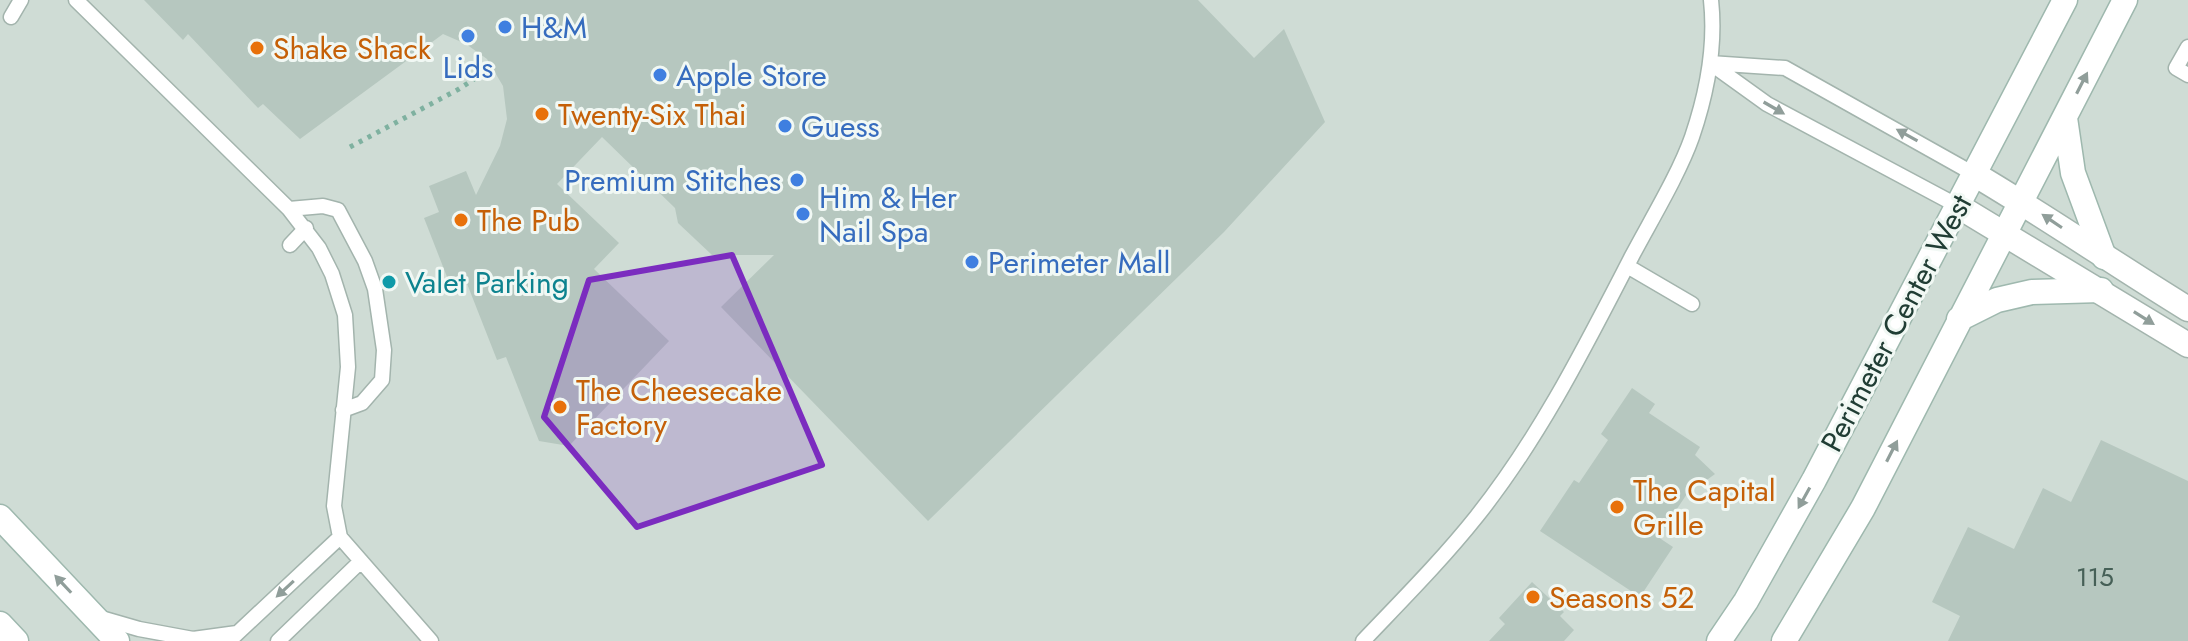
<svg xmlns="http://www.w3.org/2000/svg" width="2188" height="641" font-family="Jost,sans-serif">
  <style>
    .built { fill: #cfdcd5 }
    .building { fill: #b6c7bf }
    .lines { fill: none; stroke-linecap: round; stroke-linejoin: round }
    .service-casing { stroke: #a3b4ad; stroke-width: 17 }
    .tertiary-casing { stroke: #a3b4ad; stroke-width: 27 }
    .secondary-casing { stroke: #9eb8ae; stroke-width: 27 }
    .path { stroke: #7fb1a0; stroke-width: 5; stroke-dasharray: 4 6; stroke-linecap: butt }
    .service { stroke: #fff; stroke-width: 14 }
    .tertiary { stroke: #fff; stroke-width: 24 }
    .secondary { stroke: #fff; stroke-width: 24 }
    .oneway { fill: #909e9a }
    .marked { fill: #7b2cbf; fill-opacity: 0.2; stroke: #7b2cbf; stroke-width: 6; stroke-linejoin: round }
    .shop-dot { fill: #3f7fe0; stroke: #f1f8f4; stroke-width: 3 }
    .food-dot { fill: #e8710a; stroke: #f1f8f4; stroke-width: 3 }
    .culture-dot { fill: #0f9aa8; stroke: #f1f8f4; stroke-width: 3 }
    .labels { text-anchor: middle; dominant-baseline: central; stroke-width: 6; stroke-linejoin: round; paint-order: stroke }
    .number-label { font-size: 26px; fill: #466057 }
    .shop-label { font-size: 30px; fill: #366cbe; stroke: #f1f8f4; text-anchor: start }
    .food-label { font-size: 30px; fill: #c56008; stroke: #f1f8f4; text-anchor: start }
    .culture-label { font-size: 30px; fill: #0d838f; stroke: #f1f8f4; text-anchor: start }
    .street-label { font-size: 30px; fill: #203d34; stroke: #f1f8f4 }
  </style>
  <rect width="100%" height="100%" fill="#e0ece6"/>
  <!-- built -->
  <path class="built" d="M0,0h2188v641h-2188z"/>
  <!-- building -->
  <path class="building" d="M144,0h1054l56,58 30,-29 41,93 -101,110 -296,289 -207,-214 53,-52h-62l-34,-32 -3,-15 -73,-71 -45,47 62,59 -25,26 75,72 -100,105 -30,-5 -33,-84 -9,3 -33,-84 -15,6 -25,-64 15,-6 -10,-26 37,-15 10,24 24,-49 7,-27 -4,-33 -16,-27 -21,-15 -23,-10 -143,105 -37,-35 -5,4 -70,-74 -5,6z
    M1632,388l23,16 -6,9 51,34 -5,8 20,19 -11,8 -11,3 -35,52 15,10 -33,50 -100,-66 34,-51 5,3 29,-43 -7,-6z
    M2101,440l87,41v160h-240l12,-25 -28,-14 36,-75 46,22 29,-61 28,14z
    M1532,582l32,30 -4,4 14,14 -10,11h-75l16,-17 -6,-6z"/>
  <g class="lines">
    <defs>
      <path id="service" d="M76,0l213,209 30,39 13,26 13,41 3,52 -14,139 6,31 91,104
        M11,17l10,-17
        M2188,47l-12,21 12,7
        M1710,63l75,5 189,106
        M1710,63l57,41 191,102
        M289,209l34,-3 15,4 27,51 10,28 9,61 -2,30 -20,23 -19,7
        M290,245l16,-17
        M1627,266l65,38
        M101,618l38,11 54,10 44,-6
        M229,641l111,-104
        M278,641l83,-80
        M1363,641c39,-41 79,-81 114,-125 63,-79 109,-171 155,-260 19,-36 47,-82 60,-119 15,-44 24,-91 19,-137"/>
      <path id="tertiary" d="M1974,174c73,43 142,91 214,135
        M1958,206l230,139"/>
      <path id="secondary" d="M2065,118l8,55 31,84
        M1959,319l38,-19 35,-8 69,-2
        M0,517l117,124
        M0,624l16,17
        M1719,641l27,-40 68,-121 251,-480
        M1784,641l79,-133 262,-508"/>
    </defs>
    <!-- service casing -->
    <use href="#service" class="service-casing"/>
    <!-- tertiary casing -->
    <use href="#tertiary" class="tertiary-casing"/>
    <!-- secondary casing -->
    <use href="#secondary" class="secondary-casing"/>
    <!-- path -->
    <path class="path" d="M350,147l109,-58 32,-21"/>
    <!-- service -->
    <use href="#service" class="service"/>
    <!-- tertiary -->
    <use href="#tertiary" class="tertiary"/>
    <!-- secondary -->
    <use href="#secondary" class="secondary"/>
  </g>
  <!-- one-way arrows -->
  <defs><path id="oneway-solid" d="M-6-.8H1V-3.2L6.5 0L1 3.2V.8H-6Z" transform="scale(2)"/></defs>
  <g class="oneway">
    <use href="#oneway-solid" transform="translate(2082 83) rotate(-63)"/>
    <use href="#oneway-solid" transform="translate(1774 108) rotate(30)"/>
    <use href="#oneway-solid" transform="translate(1907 135) rotate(-151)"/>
    <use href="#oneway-solid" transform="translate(2052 221) rotate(-146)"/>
    <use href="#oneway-solid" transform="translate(2144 318) rotate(32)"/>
    <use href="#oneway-solid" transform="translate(1892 451) rotate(-63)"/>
    <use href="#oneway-solid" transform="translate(1804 498) rotate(119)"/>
    <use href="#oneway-solid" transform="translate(63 584) rotate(-133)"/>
    <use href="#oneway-solid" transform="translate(285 589) rotate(137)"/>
  </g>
  <!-- marked area -->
  <path class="marked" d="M732,255l90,210 -185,62 -93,-110 45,-137z"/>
  <!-- markers -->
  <g class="shop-dot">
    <circle cx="505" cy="27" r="8"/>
    <circle cx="468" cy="36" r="8"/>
    <circle cx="660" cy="75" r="8"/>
    <circle cx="785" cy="126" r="8"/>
    <circle cx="797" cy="180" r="8"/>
    <circle cx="803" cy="214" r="8"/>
    <circle cx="972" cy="262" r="8"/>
  </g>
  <g class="food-dot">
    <circle cx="257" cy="48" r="8"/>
    <circle cx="542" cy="114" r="8"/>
    <circle cx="461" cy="220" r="8"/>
    <circle cx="560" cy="407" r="8"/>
    <circle cx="1617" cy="507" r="8"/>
    <circle cx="1533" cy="597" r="8"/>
  </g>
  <circle class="culture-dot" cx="389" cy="282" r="8"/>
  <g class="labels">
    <!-- number labels -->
    <g class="number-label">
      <text x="2095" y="577">115</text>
    </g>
    <!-- shop labels -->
    <g class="shop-label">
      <text x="521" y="27">H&amp;M</text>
      <text x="468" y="67" text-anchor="middle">Lids</text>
      <text x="676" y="75">Apple Store</text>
      <text x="801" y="126">Guess</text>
      <text x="781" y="180" text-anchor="end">Premium Stitches</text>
      <text x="819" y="197">Him &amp; Her<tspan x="819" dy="34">Nail Spa</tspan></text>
      <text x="988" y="262">Perimeter Mall</text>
    </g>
    <!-- food labels -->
    <g class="food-label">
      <text x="273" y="48">Shake Shack</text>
      <text x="558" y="114">Twenty-Six Thai</text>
      <text x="477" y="220">The Pub</text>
      <text x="576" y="390">The Cheesecake<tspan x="576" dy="34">Factory</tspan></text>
      <text x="1633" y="490">The Capital<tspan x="1633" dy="34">Grille</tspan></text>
      <text x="1549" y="597">Seasons 52</text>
    </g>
    <!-- culture labels -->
    <g class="culture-label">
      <text x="405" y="282">Valet Parking</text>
    </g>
    <!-- street labels -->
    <g class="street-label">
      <text transform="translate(1896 323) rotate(-62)">Perimeter Center West</text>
    </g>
  </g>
</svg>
